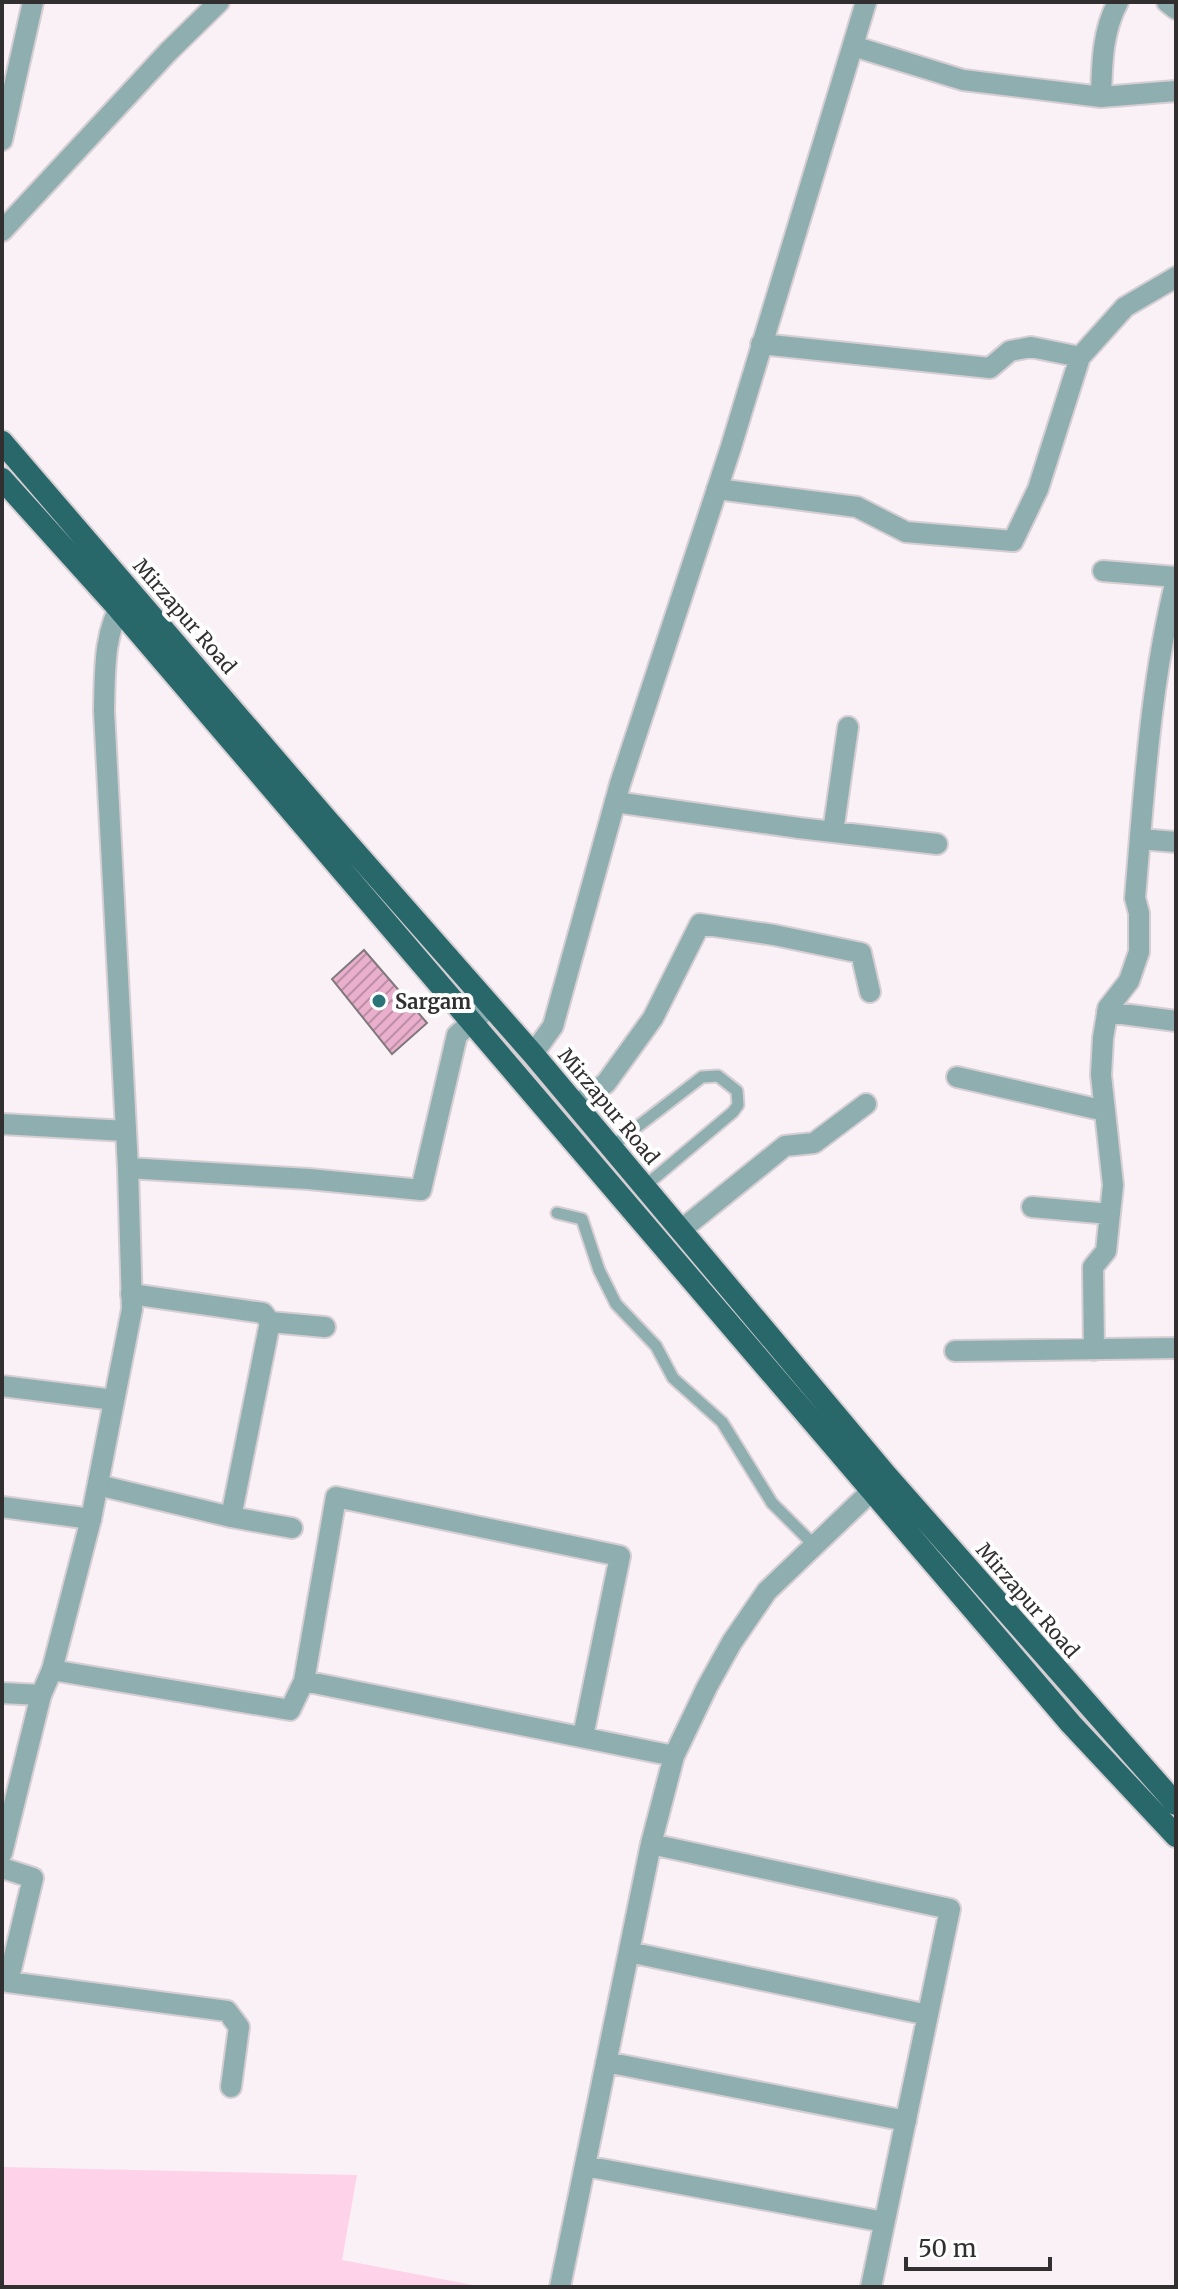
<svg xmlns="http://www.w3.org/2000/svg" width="1178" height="2289" font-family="Merriweather,serif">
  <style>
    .grass { fill: #fed2e8 }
    .building { fill: url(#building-hatch); stroke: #80797c; stroke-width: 2 }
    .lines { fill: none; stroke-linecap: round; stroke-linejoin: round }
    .service-casing { stroke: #d5ced2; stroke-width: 15 }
    .minor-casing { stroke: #d5ced2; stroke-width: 24 }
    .tertiary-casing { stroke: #d5ced2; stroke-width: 24 }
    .trunk-casing { stroke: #d5ced2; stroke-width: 26 }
    .service { stroke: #8eaeb0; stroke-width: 11 }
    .minor { stroke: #8eaeb0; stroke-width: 20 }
    .tertiary { stroke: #8eaeb0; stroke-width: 20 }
    .trunk { stroke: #28686b; stroke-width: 22 }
    .poi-dot { fill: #2b7579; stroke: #fff; stroke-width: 3 }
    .labels { text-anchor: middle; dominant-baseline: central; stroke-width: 8; stroke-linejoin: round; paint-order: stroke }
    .street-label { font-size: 20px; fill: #312f30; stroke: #fff }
    .poi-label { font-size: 20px; font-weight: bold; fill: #312f30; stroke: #fff; text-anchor: start }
  </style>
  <defs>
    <pattern id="building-hatch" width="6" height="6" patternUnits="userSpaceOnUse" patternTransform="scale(2)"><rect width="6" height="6" fill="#e9afcd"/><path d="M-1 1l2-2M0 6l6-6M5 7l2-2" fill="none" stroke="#bd8fa7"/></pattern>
  </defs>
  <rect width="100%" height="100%" fill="#f9f1f5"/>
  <!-- grass -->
  <path class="grass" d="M2,2167l355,8 -15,85 141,27h-481z"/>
  <!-- building -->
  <path class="building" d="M364,950l63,73 -35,31 -60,-75z"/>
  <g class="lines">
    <defs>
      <path id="service" d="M611,1147l91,-70 16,-1 19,15 1,14 -5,7 -88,74
        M557,1213l25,6 17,51 17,34 40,42 17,32 49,44 50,81 42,42"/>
      <path id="minor" d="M1167,2l9,7
        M853,46l110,34 138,17 75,-6
        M1101,97c1,-33 1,-65 17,-95
        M2,140l31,-138
        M2,231l166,-179 51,-50
        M761,344l229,24 20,-17 21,-4 49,10
        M717,489l140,18 49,25 107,9 25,-52 42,-132 45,-50 51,-30
        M1103,571l73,6
        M615,802l184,26 138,16
        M833,832l15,-105
        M1140,839l36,3
        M1107,1012l69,9
        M957,1077l148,34
        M576,1105l30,-22 47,-65 47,-94 74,11 87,18 9,39
        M2,1124l124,7
        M128,1168l181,11 112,11 36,-155 34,-29
        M1032,1207l78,7
        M681,1230l104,-84 29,-3 52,-39
        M270,1322l55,5
        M1094,1350l-1,-83 13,-16 7,-66 -12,-110 2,-37 5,-30 21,-27 10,-29v-39l-4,-15c9,-105 15,-215 41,-318
        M955,1351l221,-3
        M2,1386l112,14
        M98,1485l133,32 39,-195 -7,-9 -132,-19
        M2,1507l89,12
        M231,1517l61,11
        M52,1670l238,40 14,-29 32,-184 284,59 -37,180
        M304,1681l370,75
        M651,1844l299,65 -79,378
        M2,1853l39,-158
        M2,1868l31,10 -25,104 219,29 12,16 -8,60
        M629,1952l299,63
        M606,2062l300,59
        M585,2166l299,56
        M560,2287l91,-443 23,-88 33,-69 25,-45 35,-51 115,-110"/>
      <path id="tertiary" d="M533,1054l20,-28 67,-242 111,-337 135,-445
        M2,1693l39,2 11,-25 39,-151 41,-210 -4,-141 -24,-457c1,-39 -1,-78 20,-112"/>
      <path id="trunk" d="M2,442l326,379 205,233 354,422 289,328
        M2,479l116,129 953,1116 105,112"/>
    </defs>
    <!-- service casing -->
    <use href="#service" class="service-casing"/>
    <!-- minor casing -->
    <use href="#minor" class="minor-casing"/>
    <!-- tertiary casing -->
    <use href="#tertiary" class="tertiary-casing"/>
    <!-- trunk casing -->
    <use href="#trunk" class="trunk-casing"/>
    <!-- service -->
    <use href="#service" class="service"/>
    <!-- minor -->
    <use href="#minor" class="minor"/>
    <!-- tertiary -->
    <use href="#tertiary" class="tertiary"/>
    <!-- trunk -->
    <use href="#trunk" class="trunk"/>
  </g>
  <!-- markers -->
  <circle class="poi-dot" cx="379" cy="1001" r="8"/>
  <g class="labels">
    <!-- street labels -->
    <g class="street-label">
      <text transform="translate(185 616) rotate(49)">Mirzapur Road</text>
      <text transform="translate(609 1106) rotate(50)">Mirzapur Road</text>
      <text transform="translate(1028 1600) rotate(49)">Mirzapur Road</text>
    </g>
    <!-- poi labels -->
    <g class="poi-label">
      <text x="395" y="1001">Sargam</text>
    </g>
  </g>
  <!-- border -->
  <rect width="1178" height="2289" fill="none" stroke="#312f30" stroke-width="8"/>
  <!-- scale -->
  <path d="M906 2257v12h144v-12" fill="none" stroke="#312f30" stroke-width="4"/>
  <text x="918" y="2257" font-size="24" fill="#312f30" stroke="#ffffff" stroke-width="6" paint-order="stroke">50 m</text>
</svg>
